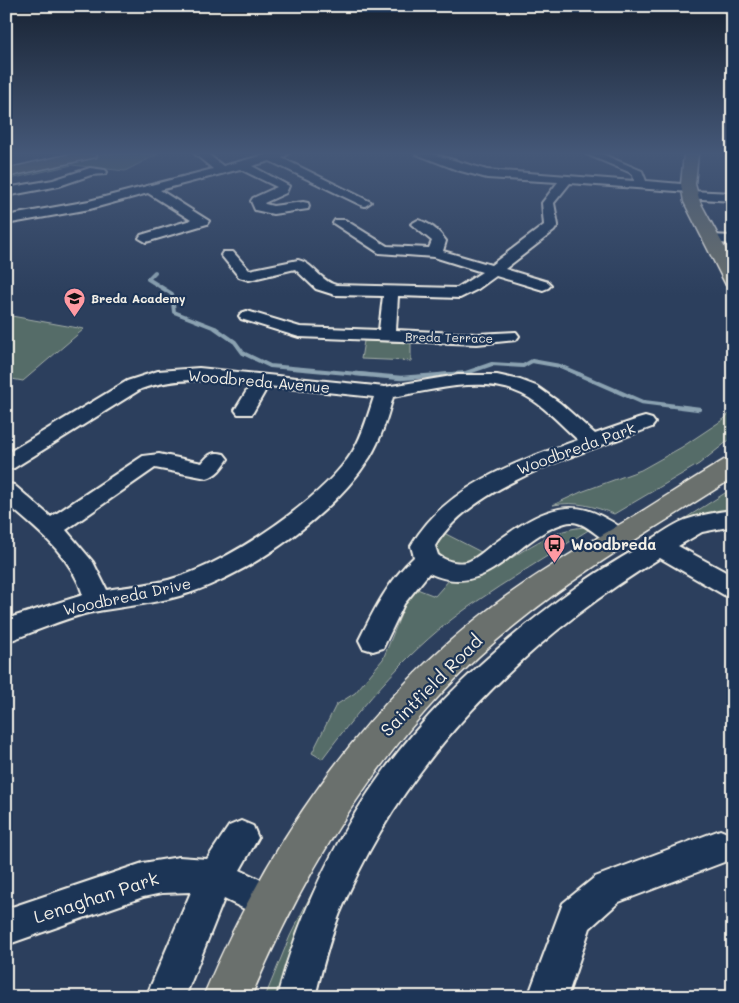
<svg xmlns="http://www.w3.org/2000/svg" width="739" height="1003" font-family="Mali,sans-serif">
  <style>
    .green { fill: #556c68; stroke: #a4aea8 }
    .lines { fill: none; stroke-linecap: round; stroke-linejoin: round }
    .stream-far1 { stroke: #8ba2b1; stroke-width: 4 }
    .stream { stroke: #8ba2b1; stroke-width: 4.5 }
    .minor-casing { stroke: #f4f1e8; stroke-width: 4 }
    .highway-casing { stroke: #f4f1e8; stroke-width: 3 }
    .minor { fill: #1d3557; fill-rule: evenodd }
    .highway { fill: #6a706d; fill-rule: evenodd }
    .labels { text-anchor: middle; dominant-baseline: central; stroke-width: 4.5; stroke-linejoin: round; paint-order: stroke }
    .far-poi-label { font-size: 12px; font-weight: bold; fill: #f4f1e8; stroke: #1d3557; text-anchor: start }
    .far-street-label { font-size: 12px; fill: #f4f1e8; stroke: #1d3557 }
    .street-label { font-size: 15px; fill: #f4f1e8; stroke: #1d3557 }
    .poi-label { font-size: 15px; font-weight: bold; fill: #f4f1e8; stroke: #1d3557; text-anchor: start }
    .near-street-label { font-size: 18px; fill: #f4f1e8; stroke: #1d3557 }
  </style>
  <rect width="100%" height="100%" fill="#2c3f5d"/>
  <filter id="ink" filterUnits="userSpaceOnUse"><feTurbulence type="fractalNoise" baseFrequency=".02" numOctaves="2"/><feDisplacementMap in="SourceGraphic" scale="10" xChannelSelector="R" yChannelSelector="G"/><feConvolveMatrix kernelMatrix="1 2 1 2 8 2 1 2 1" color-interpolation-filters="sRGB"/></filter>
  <g filter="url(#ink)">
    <!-- green -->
    <path class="green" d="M103,154h55l-33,17 -53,-6 -66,15v-4z
      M6,315l78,14 -61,52 -17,-3z
      M364,341l47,2v18l-50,-2z
      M733,410v27l-34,27 -85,50c-21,-8 -38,-13 -61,-9l28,-13 60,-22 41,-23 42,-28z
      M733,488v21l-29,5 -23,7z
      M586,527l4,2c-40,26 -81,50 -120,77 -58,40 -106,97 -148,153l-10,-6 24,-48 19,-12 28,-34 29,-72 23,9 15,-17c9,-1 22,1 30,-3 36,-17 65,-47 106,-49z
      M442,532l39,20c-11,17 -41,13 -47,-6z
      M330,864l-46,133h-19l25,-61 36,-71z"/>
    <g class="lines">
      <!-- stream-far1 -->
      <path class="stream-far1" d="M155,272l-7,7 24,15 2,18 41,16 20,14 8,11 27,13 99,9
        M439,375l27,-2 26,-9 31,2 9,-5 28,5 21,9"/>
      <!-- stream -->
      <path class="stream" d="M356,374l45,4 54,-4
        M578,374l64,28 57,7"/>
      <defs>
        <path id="minor" d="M195,154h13l15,12 45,-12h20l-6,4 89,44 -6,4 -4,-1 -91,-44 -18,5 37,20 -3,7 -22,10 1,1 8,2 30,-4 5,1 1,3 -1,3 -35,5 -18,-4 -4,-9 2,-3 24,-11 -37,-18 -80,21 49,31 -2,3 -61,18 -7,-4 2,-3 50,-15 -43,-27 -58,16 -84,15v-8l83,-15 124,-32z
          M416,154h17l54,16 147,11 -1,-6 -4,-3 -43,-18h16l40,17 4,10 47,4 2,3 -5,3 43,2v8l-47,-3 -2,-3 5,-3 -119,-9 -16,20 4,22 -4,6 -49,38 43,13 3,3 -3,3 -5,2 -47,-14 -18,13 -18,9 -62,-2 -2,34 81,4 39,-2 3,4 -3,4 -39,4 -178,-7 -58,-18 -2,-3 2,-3 6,-2 53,16 79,3 4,-34 -48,-1 -19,-6 -21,-20 -46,11 -10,-3 -18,-22 2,-3h10l16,18 49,-10c15,3 22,21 38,25l121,3 25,-16 -48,-15 -55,-4 -46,-30 2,-3h10l42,26 42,2 3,-7 -21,-17 7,-4c12,3 21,11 28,21l-3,10 48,14 53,-40 -2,-22 16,-21 -71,-4 -30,-8z
          M90,168l15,2 2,2 -2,2 -14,1 -32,11 -53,10v-8l47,-8z
          M711,235l22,1v8l-27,-2 -2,-3z
          M199,368l186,19 73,-12h39l23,5 16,6 24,17 35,31 43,-15 7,-2 7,2 3,4 -3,4c-66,25 -180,56 -217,119l3,9c8,6 18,9 29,7 9,-3 18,-12 25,-17 34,-24 70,-52 111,-28 10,5 21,11 27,21l-4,6c-24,7 -37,-28 -61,-21 -52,15 -75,78 -136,50l-25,31 -21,44 -10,3 -10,-3 -4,-8c15,-30 30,-60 55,-83l-3,-11c34,-60 105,-84 167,-106 -18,-16 -35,-36 -56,-46 -38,-19 -89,-4 -129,3 -6,21 -12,42 -23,60 -36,57 -115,113 -178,135 -33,12 -70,14 -104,21 -28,7 -54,19 -82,29v-23l77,-24c-12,-40 -47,-66 -77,-92v-20l8,2 37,32 92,-61 16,-2 43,9c7,-9 11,-12 22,-9l4,5c-6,9 -11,16 -21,19l-52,-10 -89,62 27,32 14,28c23,-4 48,-5 71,-13 54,-17 145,-78 175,-126 10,-17 15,-36 21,-54l-106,-11 -16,28h-14l-3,-4 16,-26c-40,-4 -72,-8 -110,5l-127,79 -8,2v-16l121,-73 31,-10z
          M733,510v16l-31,6 -24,14 55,30v22l-9,-3 -64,-37c-137,83 -259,205 -320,355 -11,27 -18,56 -25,84h-38c50,-184 149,-302 302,-412 22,-16 46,-29 70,-44 12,-7 23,-16 36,-21 15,-5 31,-8 48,-10z
          M241,821l12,5 5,12 -18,32 44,21 5,13 -5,13 -13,5 -47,-23 -39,98h-39l45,-105 -29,1 -19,4 -137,48v-36l137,-46 36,-6 28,2 22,-33z
          M720,830l12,5v24l-113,43 -29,26 -23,69h-39l35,-94 32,-26z"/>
        <path id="highway" d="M71,154h26l-1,3 -90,20v-8z
          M684,154h14l-3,30 5,18 33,61v24l-7,-2 -2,-4 -40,-79 -3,-18z
          M733,458v20c-73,47 -150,91 -217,146 -120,97 -205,231 -265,373h-48c63,-151 159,-292 290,-391 45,-34 94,-62 143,-91 29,-18 58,-37 88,-55z"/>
      </defs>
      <!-- minor casing -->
      <use href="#minor" class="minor-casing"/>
      <!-- highway casing -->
      <use href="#highway" class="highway-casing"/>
      <!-- minor -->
      <use href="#minor" class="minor"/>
      <!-- highway -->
      <use href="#highway" class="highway"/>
    </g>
  </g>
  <!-- sky -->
  <linearGradient id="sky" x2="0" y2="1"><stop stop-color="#182333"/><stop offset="0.52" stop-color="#455878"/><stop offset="1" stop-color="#455878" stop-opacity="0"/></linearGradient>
  <rect width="739" height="295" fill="url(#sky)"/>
  <!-- icons -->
  <defs>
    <symbol id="school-pin" viewBox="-11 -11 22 30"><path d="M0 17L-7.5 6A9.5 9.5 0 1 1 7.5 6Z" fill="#ff9aa2" stroke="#1d3557"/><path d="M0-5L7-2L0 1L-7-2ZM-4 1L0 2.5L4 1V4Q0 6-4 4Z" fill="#111"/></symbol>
    <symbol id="bus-pin" viewBox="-11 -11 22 30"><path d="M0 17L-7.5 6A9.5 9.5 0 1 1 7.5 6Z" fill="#ff9aa2" stroke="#1d3557"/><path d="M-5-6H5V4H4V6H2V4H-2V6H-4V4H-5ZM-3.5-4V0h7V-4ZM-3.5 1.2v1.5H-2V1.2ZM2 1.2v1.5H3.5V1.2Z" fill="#111"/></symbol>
  </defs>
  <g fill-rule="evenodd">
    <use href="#school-pin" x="62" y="286" width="25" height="34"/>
    <use href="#bus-pin" x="542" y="532" width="25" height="34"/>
  </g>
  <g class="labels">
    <!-- far-poi labels -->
    <g class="far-poi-label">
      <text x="91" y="298">Breda Academy</text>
    </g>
    <!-- far-street labels -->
    <g class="far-street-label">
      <text transform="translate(449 337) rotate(1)">Breda Terrace</text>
    </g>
    <!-- street labels -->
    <g class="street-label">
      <text transform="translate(259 381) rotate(5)">Woodbreda Avenue</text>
      <text transform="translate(576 448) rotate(-20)">Woodbreda Park</text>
      <text transform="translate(127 596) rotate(-12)">Woodbreda Drive</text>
    </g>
    <!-- poi labels -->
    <g class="poi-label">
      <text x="571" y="544">Woodbreda</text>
    </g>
    <!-- near-street labels -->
    <g class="near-street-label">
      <text transform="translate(431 685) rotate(-45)">Saintfield Road</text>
      <text transform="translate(96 897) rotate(-18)">Lenaghan Park</text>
    </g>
  </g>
  <!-- margin -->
  <rect width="739" height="1003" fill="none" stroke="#1d3557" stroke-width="25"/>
  <rect x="12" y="12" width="714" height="978" fill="none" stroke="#f4f1e8" stroke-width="2" filter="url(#ink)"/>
</svg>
